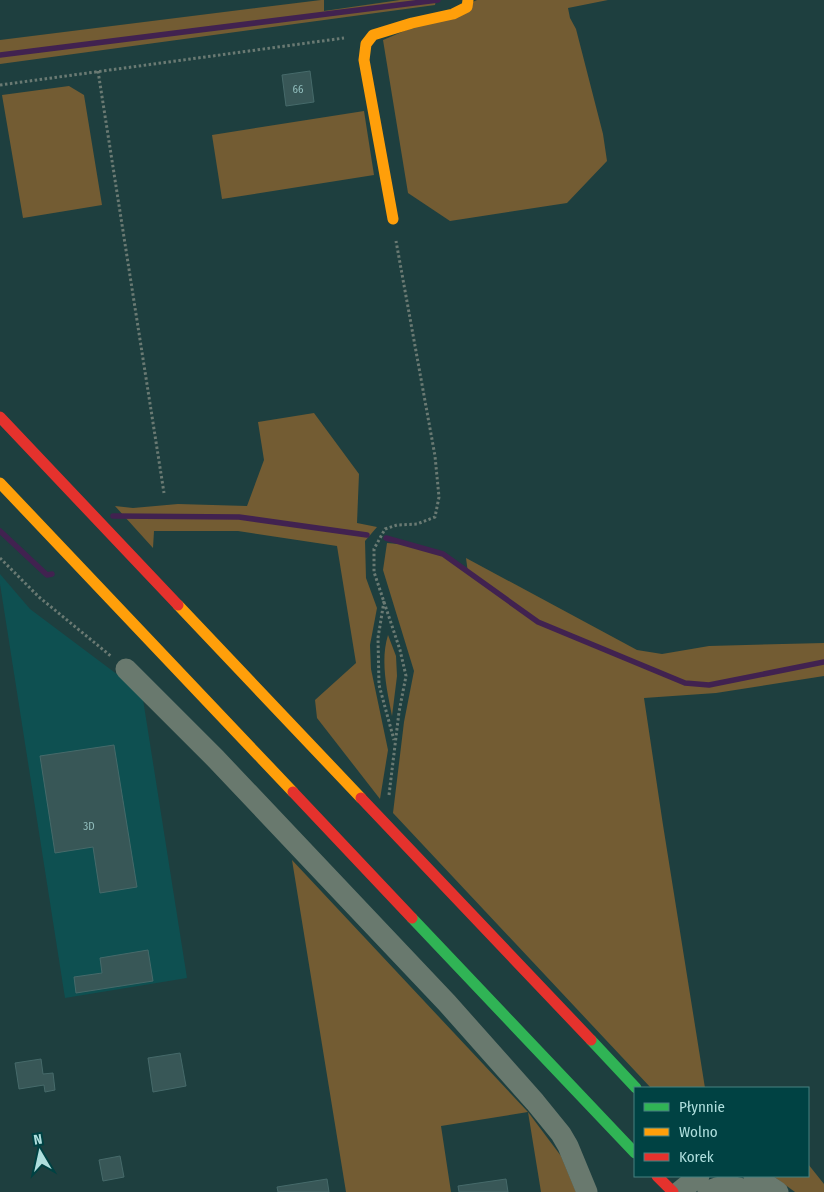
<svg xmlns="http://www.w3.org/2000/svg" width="824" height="1192" font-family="'Fira Sans Condensed',sans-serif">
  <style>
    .built { fill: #0e5051 }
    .green { fill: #735c33 }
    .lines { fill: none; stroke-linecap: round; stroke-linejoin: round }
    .stream { stroke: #412250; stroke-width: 5.5 }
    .building { fill: #385757; stroke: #466a6a }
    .path { stroke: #6a7a73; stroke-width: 3; stroke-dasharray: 2.5 2.5; stroke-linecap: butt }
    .street { stroke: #69796e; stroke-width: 21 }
    .fast { stroke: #30b455; stroke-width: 11 }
    .slow { stroke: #ff9f0a; stroke-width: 11 }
    .jam { stroke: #e5322d; stroke-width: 11 }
    .labels { text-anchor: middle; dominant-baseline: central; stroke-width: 5; stroke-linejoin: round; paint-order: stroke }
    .number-label { font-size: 11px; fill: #91bdbc }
  </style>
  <rect width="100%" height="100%" fill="#1e3f3f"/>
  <!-- built -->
  <path class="built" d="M0,574l30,35 112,84 45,285 -122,20 -65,-414z"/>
  <!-- green -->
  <path class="green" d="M321,0h3v11l76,-11h36l-1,5 -435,59v-24z
    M477,0h131l-40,8 2,10 6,11 27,105 4,27 -40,42 -117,18 -42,-28 -25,-153z
    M69,86l15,9 18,110 -79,13 -21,-123z
    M364,111l10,64 -152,24 -10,-64z
    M314,413l45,61 -2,49 20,4 -12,14 1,37 11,30 -7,37 1,24 17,81 -8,49 -63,-81 -2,-18 41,-37 -19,-117 -99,-15h-84l-1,17 -38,-42 18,2 45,-4 69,2 17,-46 -6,-38z
    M387,543l35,3 26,9 20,18 -2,-15 171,92 25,4 47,-8 115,-3v33l-108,17 -72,5 19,127 42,263h-54l-258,-275 11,-91 10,-51 -31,-101z
    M388,635l8,21 1,20 -5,40c-5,-26 -12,-55 -4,-81z
    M292,860l236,252 33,44 15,36h-35l-13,-80 -87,14 10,66h-105z
    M808,1164l16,20v8h-29l-22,-16h35z"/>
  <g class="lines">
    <!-- stream -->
    <path class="stream" d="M0,55l438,-55
      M113,516l126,1 128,18
      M0,531l47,44 5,-1
      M386,538l57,16 95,68 147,61 24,2 115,-23"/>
  </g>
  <!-- building -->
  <path class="building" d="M310,71l4,31 -28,4 -4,-31z
    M114,745l23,142 -37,6 -7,-46 -38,6 -15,-97z
    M148,950l5,31 -77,12 -2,-16 28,-4 -2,-15z
    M180,1053l6,33 -33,6 -5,-34z
    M41,1059l2,15 10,-1 2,17 -10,2 -1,-7 -25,4 -4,-26z
    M120,1156l4,21 -21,4 -4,-21z
    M327,1179l2,13h-51l-1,-5z
    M506,1179l2,13h-49l-1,-6z"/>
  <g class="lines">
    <!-- path -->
    <path class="path" d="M98,71l66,422
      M0,85l344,-47
      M0,558l39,39 73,60
      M384,601l-6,37 1,47 15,55
      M389,795l10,-83 7,-36 -6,-26 -26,-78v-23l11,-20 12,-4 20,-1 18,-7 4,-20 -4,-41 -39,-215"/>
    <!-- street -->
    <path class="street" d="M126,669l90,90 231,244 88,99 26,32 7,12 19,46
      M754,1176l24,16
      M679,1192l20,-16
      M708,1192c13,-8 28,-7 41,0"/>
    <!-- fast -->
    <path class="fast" d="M412,918l223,235
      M591,1040l45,48"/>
    <!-- slow -->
    <path class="slow" d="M393,219l-29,-159 2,-16 7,-9 39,-12 41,-9 14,-7 1,-7
      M0,483l293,309
      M178,605l183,193"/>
    <!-- jam -->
    <path class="jam" d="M0,417l178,188
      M293,792l119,126
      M361,798l230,242
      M657,1176l16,16"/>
  </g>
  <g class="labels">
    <!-- number labels -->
    <g class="number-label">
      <text x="298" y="89">66</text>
      <text x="89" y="826">3D</text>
    </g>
  </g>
  <!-- legend -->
  <rect x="634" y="1087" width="175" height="90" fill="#004243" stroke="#468181"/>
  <rect x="644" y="1103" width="25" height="8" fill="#30b455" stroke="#468181"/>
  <text x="679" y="1112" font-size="15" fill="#afdfde">Płynnie</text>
  <rect x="644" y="1128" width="25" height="8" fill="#ff9f0a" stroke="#468181"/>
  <text x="679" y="1137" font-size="15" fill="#afdfde">Wolno</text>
  <rect x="644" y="1153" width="25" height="8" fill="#e5322d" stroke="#468181"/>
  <text x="679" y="1162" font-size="15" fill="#afdfde">Korek</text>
  <!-- north arrow -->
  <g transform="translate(40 1152) rotate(351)" stroke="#004243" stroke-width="4" paint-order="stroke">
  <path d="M0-4L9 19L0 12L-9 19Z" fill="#afdfde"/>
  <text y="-8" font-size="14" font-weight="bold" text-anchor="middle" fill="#afdfde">N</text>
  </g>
</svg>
